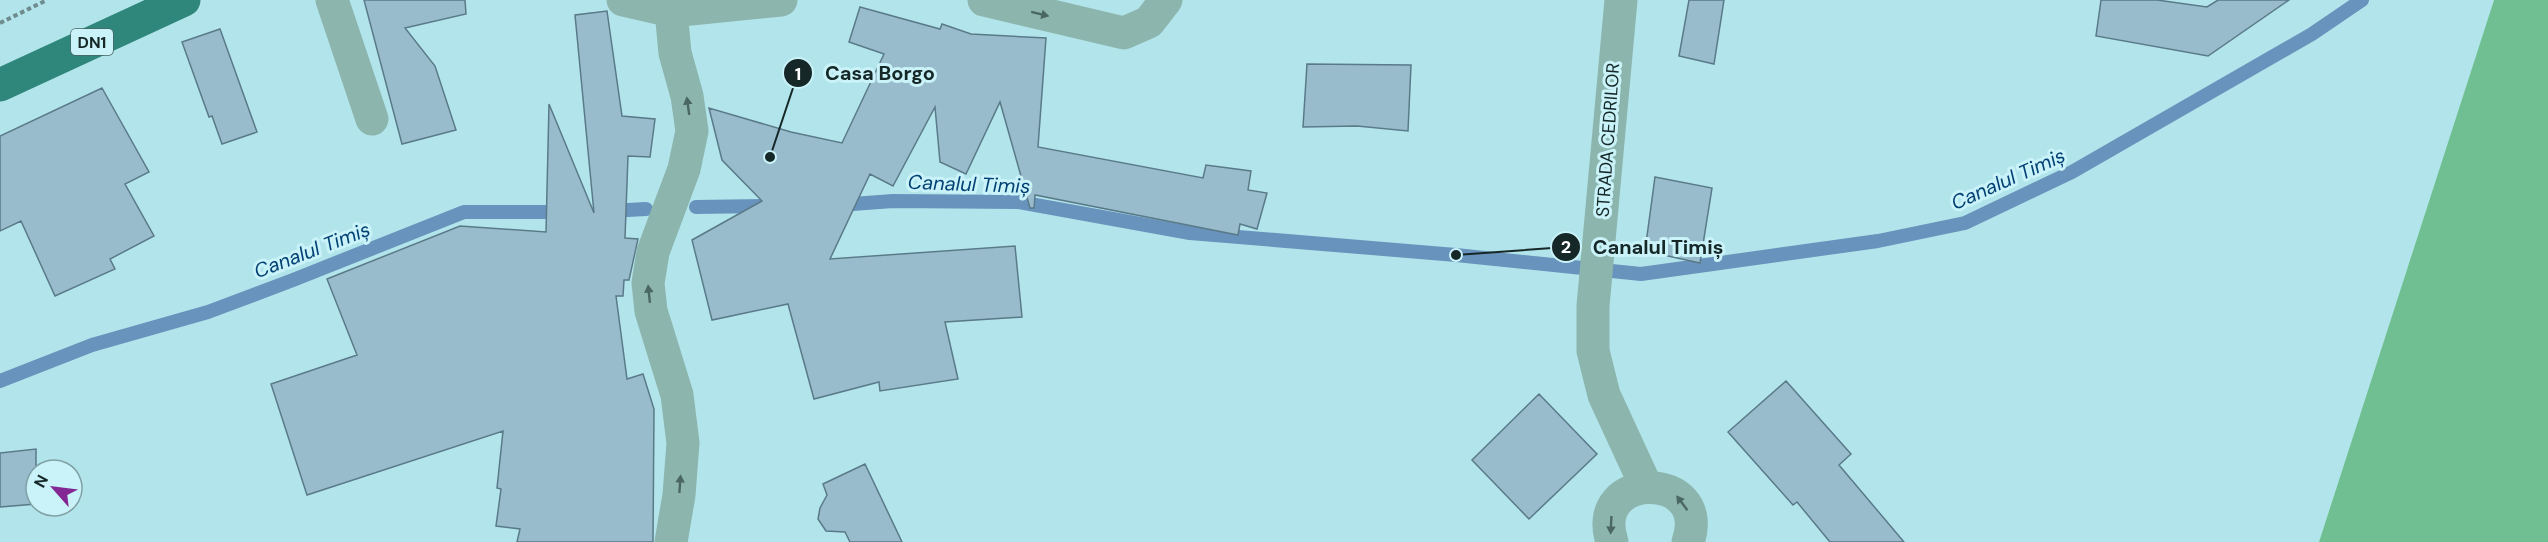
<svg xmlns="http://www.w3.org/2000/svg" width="2548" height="542" font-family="'DM Sans',sans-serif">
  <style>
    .built { fill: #b2e5eb; fill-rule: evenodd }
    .forest { fill: #70bf93 }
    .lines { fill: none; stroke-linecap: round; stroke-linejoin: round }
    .stream { stroke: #6893bc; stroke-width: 14 }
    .building { fill: #99bccc; stroke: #5a7a89; stroke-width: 1.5 }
    .path { stroke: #6e8b8e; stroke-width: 4; stroke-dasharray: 4.5 3; stroke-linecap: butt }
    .minor { stroke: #8cb5ad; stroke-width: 33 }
    .primary { stroke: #2e877a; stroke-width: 33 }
    .oneway { fill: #4b6764 }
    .labels { text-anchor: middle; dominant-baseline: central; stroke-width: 6; stroke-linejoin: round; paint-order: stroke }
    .shield { fill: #c9f3f8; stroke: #4c6466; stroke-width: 1.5 }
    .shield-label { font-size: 16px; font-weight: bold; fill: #162728 }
    .street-label { font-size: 18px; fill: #162728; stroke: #c9f3f8 }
    .water-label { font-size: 20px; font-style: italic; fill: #034074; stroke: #c9f3f8 }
    .leader { fill: none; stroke: #162728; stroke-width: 2 }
    .callout-dot { fill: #162728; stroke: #c9f3f8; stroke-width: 2 }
    .mark-label { font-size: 18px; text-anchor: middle; font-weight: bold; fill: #fff }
    .callout-label { font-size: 20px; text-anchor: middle; font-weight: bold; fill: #162728; stroke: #c9f3f8; stroke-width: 6; stroke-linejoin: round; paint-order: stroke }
  </style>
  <rect width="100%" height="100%" fill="#c9f3f8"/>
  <!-- built -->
  <path class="built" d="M0,0h2494l-175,542h-2319zM36,470h36v36h-36z"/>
  <!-- forest -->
  <path class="forest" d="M2494,0h54v542h-229z"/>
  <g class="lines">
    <!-- stream -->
    <path class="stream" d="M839,205l54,-4 126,1 171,31 266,22 185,19 237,-33 87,-18 107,-51 240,-138 50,-34
      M696,207l76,-1
      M609,211l37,-2
      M0,381l92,-36 116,-33 85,-32 171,-68h99"/>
  </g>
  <!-- building -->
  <path class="building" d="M364,0h101l1,14 -61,14 30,38 21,64 -54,14z
    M1689,0h35l-10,64 -35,-8z
    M2101,0h56l50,7 11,-7h71l-81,56 -112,-20z
    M860,7l80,22 2,-5 29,10 75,4 -8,109 165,31 3,-13 45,6 -3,19 19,3 -10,36 -17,-5 -2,11 -203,-40 -1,13h-4l-30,-106 -34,72 -26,-12 -5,-55 -42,79 -23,-12 -40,85 185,-13 7,71 -77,5 13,57 -78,12 -1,-9 -65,17 -26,-95 -76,16 -20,-80 70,-39 -40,-41 -13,-52 82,24 51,11 42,-89 -35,-12z
    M607,11l15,105 33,3 -5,38 -22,-1 -3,82 13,1 -9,41h-5l-1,16h-7l11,83 16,-5 11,35 -1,133h-136l3,-13 -24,-3 5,-37 -4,-1 6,-57 -196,64 -36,-111 86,-29 -30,-76 133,-53 86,6 3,-128 45,109 -19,-198z
    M220,29l37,103 -35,12 -10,-28 -3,1 -27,-75z
    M1307,64l104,1 -3,66 -51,-5 -54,1z
    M102,88l47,84 -24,12 29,52 -44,23 5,10 -60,27 -34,-75 -21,10v-95z
    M1655,177l57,11 -12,75 -55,-12z
    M1786,381l65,73 -12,11 65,77h-74l-33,-40 -4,3 -65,-73z
    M1539,394l58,60 -68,65 -57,-59z
    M36,449v55l-36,3v-54z
    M865,464l37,78h-52l-5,-10 -19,-1 -8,-12 2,-11 7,-13 -4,-11z"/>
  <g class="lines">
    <!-- path -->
    <path class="path" d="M0,23l47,-23"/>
    <!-- minor -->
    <path class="minor" d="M332,0l40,119
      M623,0l48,11 110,-11
      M984,0l140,33 25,-11 17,-22
      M1621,0l-28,306v45l11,44 42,91
      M671,542l8,-47 4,-52 -6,-48 -26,-84 -3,-28 5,-31 31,-83 8,-38 -5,-35 -12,-43 -4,-42
      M1612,542c-24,-73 101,-72 76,0"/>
    <!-- primary -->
    <path class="primary" d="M0,85l184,-85"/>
  </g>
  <!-- one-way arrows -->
  <defs><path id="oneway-solid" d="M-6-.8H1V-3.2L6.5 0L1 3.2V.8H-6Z" transform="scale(1.5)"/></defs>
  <g class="oneway">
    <use href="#oneway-solid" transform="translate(1040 14) rotate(14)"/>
    <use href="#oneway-solid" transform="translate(688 106) rotate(-98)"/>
    <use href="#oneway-solid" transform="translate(649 294) rotate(-96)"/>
    <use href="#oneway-solid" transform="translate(680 484) rotate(-86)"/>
    <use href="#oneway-solid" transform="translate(1682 503) rotate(-127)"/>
    <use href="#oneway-solid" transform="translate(1611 525) rotate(93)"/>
  </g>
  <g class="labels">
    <!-- shield labels -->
    <rect class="shield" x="71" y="29" width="42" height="26" rx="4.5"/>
    <g class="shield-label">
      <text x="92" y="42">DN1</text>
    </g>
    <!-- street labels -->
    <g class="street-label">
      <text transform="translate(1608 140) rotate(-86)">STRADA CEDRILOR</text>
    </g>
    <!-- water labels -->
    <g class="water-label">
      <text transform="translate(2008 179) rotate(-24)">Canalul Timiș</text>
      <text transform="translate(969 184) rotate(2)">Canalul Timiș</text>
      <text transform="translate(312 250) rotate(-21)">Canalul Timiș</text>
    </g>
  </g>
  <!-- callouts -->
  <path class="leader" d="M770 157L798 73M1456 255L1566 247"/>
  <g class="callout-dot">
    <circle cx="770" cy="157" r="6"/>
    <circle cx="1456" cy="255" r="6"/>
    <circle cx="798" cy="73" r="15"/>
    <circle cx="1566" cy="247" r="15"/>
  </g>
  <g class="mark-label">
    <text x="798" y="80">1</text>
    <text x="1566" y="253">2</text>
  </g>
  <g class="callout-label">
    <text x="880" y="80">Casa Borgo</text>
    <text x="1658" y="254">Canalul Timiș</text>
  </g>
  <!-- north arrow -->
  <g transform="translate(54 488) rotate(298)"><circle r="28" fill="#c9f3f8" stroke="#81a1a5" stroke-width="1.5"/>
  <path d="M0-4.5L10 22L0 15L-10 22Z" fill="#822793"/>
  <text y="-9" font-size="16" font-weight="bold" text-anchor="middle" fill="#162728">N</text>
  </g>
</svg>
